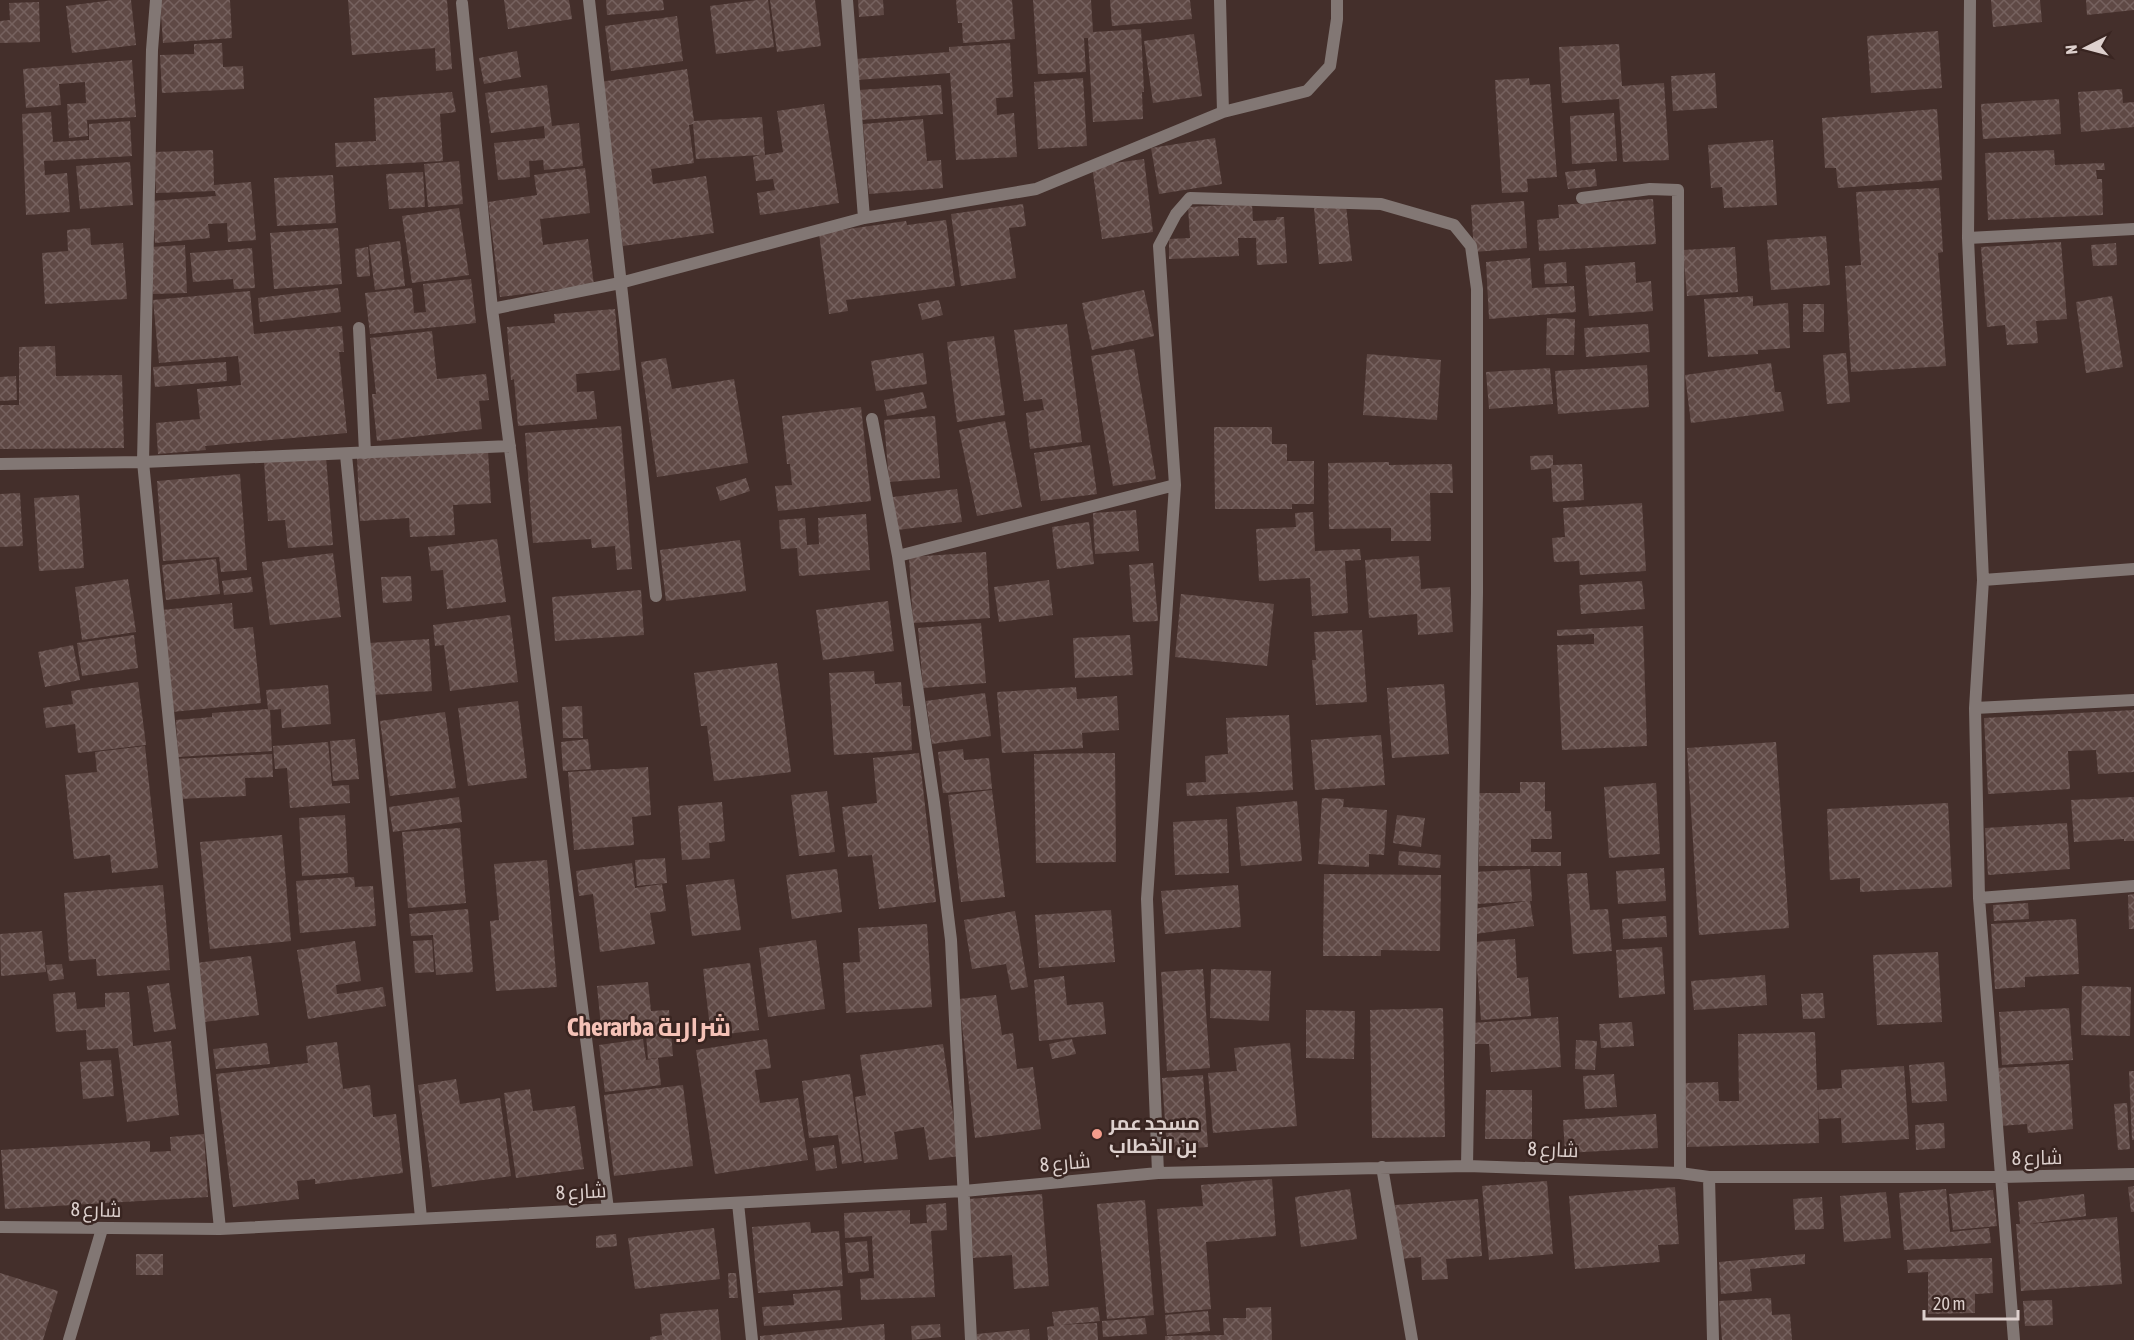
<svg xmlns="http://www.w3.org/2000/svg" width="2134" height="1340" font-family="'Asap Condensed',Cairo,sans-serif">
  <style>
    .building { fill: url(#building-cross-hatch) }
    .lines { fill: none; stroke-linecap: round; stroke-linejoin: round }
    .service { stroke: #827774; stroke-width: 12 }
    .minor { stroke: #827774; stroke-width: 12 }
    .poi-dot { fill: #f49d8c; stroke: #392521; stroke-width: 2 }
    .labels { text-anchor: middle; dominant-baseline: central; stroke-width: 5; stroke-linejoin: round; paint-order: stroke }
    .poi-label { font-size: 20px; font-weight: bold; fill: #ddd0cd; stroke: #392521; text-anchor: start }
    .street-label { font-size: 20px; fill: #ddd0cd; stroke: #392521 }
    .district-label { font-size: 26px; font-weight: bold; fill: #f5c2b7; stroke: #392521 }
  </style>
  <defs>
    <pattern id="building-cross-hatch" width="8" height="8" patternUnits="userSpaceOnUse" patternTransform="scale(1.5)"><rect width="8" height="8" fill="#5f4945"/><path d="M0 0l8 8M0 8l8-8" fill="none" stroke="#76625f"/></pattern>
  </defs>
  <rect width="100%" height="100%" fill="#442f2b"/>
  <!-- building -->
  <path class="building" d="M113,0h18l5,45 -64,8 -6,-47z
    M160,0h70l2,38 -69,5z
    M348,0h99l5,69 -16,2 -1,-23 -83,7z
    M504,0h65l3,19 -64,10z
    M606,0h57l1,10 -57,5z
    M757,0h11l6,47 -58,7 -6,-48z
    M770,0h45l6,46 -44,6z
    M858,0h25l1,15 -25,2z
    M956,0h56l3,39 -52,4 -1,-20h-4z
    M1033,0h58l2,32 48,-3 3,63h-2l1,27 -50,3 -5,-84h-4l2,34 -48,2z
    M1110,0h80l2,19 -80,7z
    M1991,0h49l2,22 -49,5z
    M2086,0h48v10l-47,5z
    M39,2l1,40 -40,1v-22l10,-1 -1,-17z
    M677,16l6,45 -72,10 -6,-45z
    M1938,31l4,57 -71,5 -4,-57z
    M1194,34l8,62 -49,7 -9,-62z
    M222,43l1,24 20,-1 1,23 -82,4 -2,-38 34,-1v-10z
    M1010,43l3,54 -17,1 1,17 17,-2 3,44 -61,3 -6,-87 -93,7 -2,-21 94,-7v-5z
    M1619,44l3,42 42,-3 5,77 -46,2 -4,-63 -57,4 -3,-56z
    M517,51l4,26 -37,7 -5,-26z
    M132,60l4,57 -49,3 1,16 -19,2 -2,-34 19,-1 -1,-21 -26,2 2,21 -35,3 -3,-39z
    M687,69l7,52 68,-4 3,38 18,-3 -6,-41 47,-7 15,99 -79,12 -3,-22 18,-3 -2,-11 -17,2 -3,-24 7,-2 -64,4 -3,-35 -4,1 5,38 -43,6 2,15 53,-8 8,57 -91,13 -23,-164z
    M1715,73l2,35 -44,3 -2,-35z
    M1083,78l4,68 -49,3 -4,-67z
    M1529,78l1,7 20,-1 7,93 -30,2 1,13 -26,1 -7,-113z
    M547,85l5,41 27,-3 4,43 -39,4 -1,-10 -14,1 1,16 -32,3 -4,-37 51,-5 -1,-12 -53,7 -6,-40z
    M941,85l2,29 -83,6 -2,-30z
    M2122,89l1,14 11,-1v25l-53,5 -3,-40z
    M452,92l4,20 -16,2 3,47 -107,6 -1,-24 41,-2 -2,-43z
    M2059,99l2,35 -78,5 -2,-35z
    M1937,109l5,71 -104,8 -2,-20h-11l-3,-50z
    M51,112l2,30 36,-2v-16l41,-3 2,35 -88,5 1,14 22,-2 3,39 -44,3 -4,-101z
    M1614,113l3,48 -45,3 -2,-48z
    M923,119l4,42 14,-1 2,28 -74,6 -6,-70z
    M1215,138l7,46 -63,10 -8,-46z
    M1773,140l4,65 -53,3 -2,-21 -11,1 -3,-43z
    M213,150l1,35 37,-3 5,58 -28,2 -1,-19 -19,1 2,14 -55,5 -3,-42 64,-5 -1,-5 -59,2 -2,-41z
    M2054,150l1,15 49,-2 1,7h-9l1,9h5l1,36 -115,5 -3,-67z
    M1144,159l9,73 -51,7 -10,-73z
    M459,161l4,43 -35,3 -4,-43z
    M130,162l3,43 -53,4 -4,-43z
    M585,168l5,45 -50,6 3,26 45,-6 6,46 -94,12 -12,-95 49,-7 -3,-20z
    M1595,169l2,17 -29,3 -3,-17z
    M423,172l2,35 -36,2 -3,-35z
    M333,175l3,48 -59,3 -3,-48z
    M1939,188l4,64 -5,1 8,113 -95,6 -6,-106 16,-1 -5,-73z
    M1653,199l3,45 -117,7 -2,-31 22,-2 -1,-13z
    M1524,201l3,47 -53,4 -3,-47z
    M1023,204l3,22 -17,2 7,50 -55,8 -10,-72z
    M1252,204l1,17 23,-1 1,-3h7l3,46 -30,2 -1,-27h-18l1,18 -70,3v-20l21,-1 -2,-31z
    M1346,205l6,56 -33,3 -5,-56z
    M459,208l10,67 -57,8 -10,-67z
    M946,220l9,66 -109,14 2,11 -19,3 -10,-81 87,-12 1,4z
    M90,228l1,17 32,-2 4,56 -82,5 -3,-51 26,-2 -1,-21z
    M338,228l4,56 -68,5 -4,-56z
    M1826,236l4,49 -59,5 -4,-50z
    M400,241l5,45 -30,4 -6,-45z
    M2061,242l6,77 -31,2 2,22 -31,2 -2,-20 -18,2 -6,-80z
    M2116,243l1,22 -24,1 -2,-21z
    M185,245l2,48 -34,1 -3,-47z
    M368,247l2,29 -13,1 -2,-28z
    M1735,247l3,45 -51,4 -4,-46z
    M252,248l3,40 -21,1 -1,-10 -40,3 -3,-29z
    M1530,258l2,30 42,-2 2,26 -87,7 -3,-57z
    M1566,262l1,21 -22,1 -1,-20z
    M1635,262l1,21 15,-2 2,30 -64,5 -4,-50z
    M471,279l5,44 -106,11 -5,-41 47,-5 2,25 12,-1 -3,-28z
    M338,288l3,24 -81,10 -2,-24z
    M1144,290l10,46 -62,14 -10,-47z
    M250,291l4,43 88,-8 2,26h-5l8,81 -142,13 1,4 -48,4 -2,-31 44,-4 -3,-30 44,-4 -3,-29 -79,7 -6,-63z
    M1753,296v10l35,-3 2,45 -32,2v4l-50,3 -4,-58z
    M2112,296l11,71 -37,6 -10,-71z
    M939,300l4,15 -21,5 -4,-16z
    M1803,304h21v28h-21z
    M615,309l5,61 -44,4 1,18 17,-1 3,28 -79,7 -4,-47 -3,1 -4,-53 48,-4 -1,-9z
    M1547,318l28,1 -1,36h-28z
    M1067,324l15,118 -52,7 -4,-36 18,-3 -2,-11 -18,2 -10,-71z
    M1648,324l2,28 -64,5 -2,-29z
    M432,331l5,48 49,-5 3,26 -10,1 3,28 -105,12 -5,-47h4l-6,-56z
    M994,336l11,79 -48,7 -10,-80z
    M55,346l1,30 66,-1 2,73 -124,1v-44h19v-58z
    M1134,349l22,130 -43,7 -22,-130z
    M923,353l4,31 -51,7 -5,-30z
    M1846,353l4,49 -23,2 -4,-49z
    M1367,354l74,6 -4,60 -74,-5z
    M666,358l6,31 62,-10 14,84 -91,14 -16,-115z
    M226,362l1,19 -72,6 -2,-20z
    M1771,363l4,29h6l3,19 -93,12 -6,-48z
    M1647,365l2,42 -91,7 -3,-43z
    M1550,368l3,36 -64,5 -3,-37z
    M16,376l1,24 -17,1v-24z
    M923,392l4,16 -40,8 -3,-16z
    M861,407l10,94 -93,10 -3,-25 17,-1 -2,-21h-3l-5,-48z
    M935,416l5,62 -51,4 -5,-62z
    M1005,421l17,86 -45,9 -18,-86z
    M621,426l11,143 -15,1 -2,-24 -23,2 -1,-9 -58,4 -8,-110z
    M1214,427h58v17h15v17h27v43h-22v5h-77z
    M1090,445l7,49 -56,7 -7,-48z
    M488,451l3,52 -38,2 2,30 -45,2 -1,-19 -49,3 -3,-63z
    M1553,455v10l29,-1 2,36 -31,2 -2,-34 -20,2 -1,-14z
    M326,457l7,88 -45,3 -3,-28 -17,1 -4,-60z
    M1389,462v3l63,-1 1,29h-23l1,48h-40v-13l-62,1 -1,-66z
    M240,474l7,96 -26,2 -2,-15 -56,4 -6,-80z
    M746,478l4,13 -30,10 -4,-14z
    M957,489l5,33 -65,8 -4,-33z
    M20,493l3,53 -23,1v-53z
    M79,495l5,73 -45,3 -5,-73z
    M1642,503l4,68 -66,4 -1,-14 -25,1 -2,-24 13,-1 -2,-29z
    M1136,510l3,41 -44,3 -2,-41z
    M1313,512l2,39 45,-2 1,11 -16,1 3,52 -36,3 -2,-38 -51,3 -3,-52 40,-2 -1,-14z
    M866,514l4,56 -71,6 -2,-28 -16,1 -2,-29 26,-2 2,27 12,-1 -1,-26z
    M1089,522l5,42 -37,5 -5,-42z
    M497,539l9,63 -59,7 -4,-39 -12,1 -3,-24z
    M740,540l6,51 -80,10 -6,-51z
    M986,552l4,66 -77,5 -4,-66z
    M333,553l8,64 -71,8 -8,-63z
    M1419,556l2,33 29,-2 3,45 -35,3 -1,-21 -48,4 -4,-58z
    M216,559l4,35 -54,6 -4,-35z
    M1153,563l5,58 -25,1 -4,-57z
    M411,576l1,25 -29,2 -2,-26z
    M251,577l2,15 -29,3 -2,-14z
    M128,579l8,53 -54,8 -7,-53z
    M1049,580l4,35 -54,7 -5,-35z
    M1642,581l3,28 -64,5 -2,-29z
    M641,590l3,45 -89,6 -3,-44z
    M1181,594l93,10 -7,62 -92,-9z
    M888,601l6,50 -71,9 -7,-50z
    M232,603l2,26 19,-2 8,76 -89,9 -10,-102z
    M510,615l8,67 -68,9 -6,-46 -9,1 -2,-21z
    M981,623l5,60 -63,5 -5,-60z
    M1643,626l4,120 -85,4 -5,-105 37,-1v-10l-37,2v-6z
    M1362,630l5,72 -51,3 -4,-45h4l-2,-28z
    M134,635l4,33 -56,8 -5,-33z
    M1130,635l3,40 -58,3 -2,-40z
    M429,639l3,52 -59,4 -4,-52z
    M73,645l7,35 -35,7 -7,-35z
    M777,663l14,109 -77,9 -7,-55h-6l-7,-53z
    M874,671l1,13 26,-2 2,24h7l2,44 -78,5 -5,-82z
    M138,682l8,63 -68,8 -3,-29 -29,4 -3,-20 30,-4 -2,-13z
    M1444,684l5,70 -57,4 -5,-70z
    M328,685l3,39 -49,4 -1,-19 -11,1 2,41 -94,6 -2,-37 36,-3v-4l56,-4 -2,-19z
    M1076,687l1,12 40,-3 2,34 -37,3 1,15 -81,5 -5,-61z
    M985,693l6,43 -59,8 -6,-43z
    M518,701l9,77 -59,8 -10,-78z
    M582,706l1,32h-20l-1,-31z
    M2134,710v62l-36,2 -2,-24 -28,1 2,38 -82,5 -4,-76z
    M445,712l11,76 -66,8 -10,-75z
    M1289,715l4,75 -106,6 -1,-13 20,-1 -1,-26 23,-2 -2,-36z
    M1381,735l4,50 -70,5 -4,-50z
    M355,739l4,40 -26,2 -3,-40z
    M588,739l3,30 -28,2 -2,-29z
    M328,742l4,44 17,-1 1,18 -60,5 -3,-40 -12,1 -2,-23z
    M1776,742l13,186 -90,7 -12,-187z
    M145,746l13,122 -46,5 -2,-18 -36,4 -9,-84 32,-3 -2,-20z
    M963,749l1,11 25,-2 3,31 -49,4 -5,-41z
    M919,753l17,149 -57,7 -7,-54 -24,2 -6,-50 35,-4 -4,-45z
    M1115,753l1,109 -80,1 -2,-109z
    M272,754l1,23 -28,1 1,18 -68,3 -3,-40z
    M648,767l3,48 -19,2 2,28 -60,5 -6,-78z
    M1520,782h25v29h6l1,28h-21v13h30v14h-82v-73h41z
    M1656,783l4,71 -51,4 -5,-71z
    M992,790l13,107 -44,5 -13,-107z
    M827,791l8,61 -36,4 -8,-61z
    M459,797l3,25 -69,10 -4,-25z
    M2134,797v44h-10v-2l-50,3 -3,-42z
    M1322,798l22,1 -1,8 44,3 -3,45 -15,-1v13l-51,-3z
    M1297,801l5,60 -61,5 -5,-59z
    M722,802l3,39 -16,2 1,15 -28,2 -4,-54z
    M1948,803l4,84 -92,5v-14l-30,2 -3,-71z
    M345,815l3,58 -46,3 -3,-58z
    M1397,815l28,3 -4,29 -28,-4z
    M1227,819l2,54 -54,2 -2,-53z
    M2067,823l3,46 -82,6 -3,-47z
    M460,828l6,75 -58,5 -6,-76z
    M282,835l9,106 -81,8 -10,-107z
    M1399,851l42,4 -1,13 -42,-3z
    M665,858l2,25 -30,3 -2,-26z
    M547,860l10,127 -61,4 -6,-70 9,-1 -5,-56z
    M632,863l3,25 27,-4 4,27 -16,2 5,31 -55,8 -7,-58 -14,2 -3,-25z
    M1664,868l2,33 -48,3 -2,-33z
    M837,869l5,43 -50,7 -6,-44z
    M1530,869l2,32h-2l4,25 -59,8 -3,-25 56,-8 -52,3 -2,-32z
    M1587,873l3,37 18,-1 4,42 -39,3 -6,-80z
    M1324,874l117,1 -1,76 -59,-1v6h-58z
    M354,877l1,10 18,-1 3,40 -76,7 -4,-52z
    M734,879l7,51 -49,6 -6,-51z
    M163,885l7,85 -73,6 -1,-17 -27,2 -5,-68z
    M1238,885l3,42 -76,7 -4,-43z
    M2134,894v35h-5l-1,-34z
    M2028,903l1,16 -35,2 -1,-16z
    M468,909l5,63 -37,3 -3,-40 -22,1 -2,-22z
    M1111,910l4,52 -76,6 -4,-53z
    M1015,911l13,76 -17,3 -5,-26 -34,5 -8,-49z
    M1666,916l1,21 -44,2 -1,-20z
    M2076,919l3,55 -54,3v10l-30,2 -4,-65z
    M927,924l5,83 -86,6 -3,-50 17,-1 -2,-34z
    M42,931l4,41 -45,4 -1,-42z
    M1515,939l2,39 11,-1 3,39 -50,4 -6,-78z
    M432,940l2,32 -19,1 -2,-32z
    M816,940l9,69 -57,8 -9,-69z
    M355,941l6,40 -25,4 1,9 46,-7 3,19 -78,13 -11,-69z
    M1662,947l3,47 -46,4 -3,-48z
    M1938,952l4,70 -65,3 -4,-70z
    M251,956l8,59 -55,7 -8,-59z
    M750,963l9,67 -48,6 -8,-67z
    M62,964l2,15 -15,2 -3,-16z
    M1203,969l7,99 -43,3 -6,-99z
    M1211,969l60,2 -2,50 -59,-3z
    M1765,975l2,30 -73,5 -3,-29z
    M1064,976l3,29 36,-3 3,32 -67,7 -5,-61z
    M648,982l3,29 18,-1 4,46 -25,3 -2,-25 -44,3 -5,-51z
    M169,983l7,46 -22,3 -7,-46z
    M2082,986l49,1 -1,49 -49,-1z
    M75,992l2,17 28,-2v-14l24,-1 4,54 38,-5 8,74 -52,7 -9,-74 -31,2 -1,-20 -30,2 -3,-38z
    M1823,993l2,25 -22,1 -2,-25z
    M996,995l6,40 11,-2 4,36 16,-2 8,62 -66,9 -16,-139z
    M1443,1008l2,129 -73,1 -2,-128z
    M2069,1008l4,52 -71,5 -3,-53z
    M1306,1010l49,1 -1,48 -48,-1z
    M1558,1017l3,50 -70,5 -2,-28h-15l-2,-21z
    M1632,1022l2,24 -33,2 -2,-24z
    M1815,1032l2,58 25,-2 -1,-18 63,-4 5,73 -67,4 -1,-25 -22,1 -1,-18 1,42 -132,4 -2,-64 33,-1 1,19h20l-1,-67z
    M643,1039l3,21 12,-2 3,27 -56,7 -6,-47z
    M767,1039l4,29 -16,2 5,33 38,-5 10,62 -93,14 -19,-124z
    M1072,1039l4,15 -24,5 -3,-15z
    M1576,1040l21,1 -2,29 -20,-1z
    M337,1042l6,47 27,-4 3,32 23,-3 7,59 -88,11v-5l-18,2 2,18 -66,8 -17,-133 92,-11 -2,-17z
    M267,1043l3,21 -54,5 -3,-20z
    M1290,1043l7,83 -84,7 -5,-60 29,-2 -3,-23z
    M943,1044l16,112 -30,4 -5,-33 -30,5 4,27 -34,4 -9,-66 11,-2 -6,-40z
    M111,1060l3,36 -31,3 -3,-37z
    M1944,1062l3,39 -35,2 -3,-38z
    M2069,1064l4,65 -45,4 -1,-9 -27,2 -3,-58z
    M2129,1071h5v69h-2z
    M850,1074l12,87 -20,3 -4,-29 -29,3 -7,-57z
    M1614,1074l3,33 -32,2 -2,-33z
    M1203,1075l5,72 -41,3 -5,-72z
    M456,1079l4,25 40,-6 11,78 -79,11 -14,-102z
    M683,1085l10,81 -79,10 -10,-81z
    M530,1089l3,22 42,-5 9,63 -68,9 -12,-85z
    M1486,1090h46v49h-47z
    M2127,1103l3,46 -12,1 -4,-46z
    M1656,1114l2,34 -93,5 -2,-33z
    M1944,1123l1,25 -29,2 -1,-25z
    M204,1134l4,63 -203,12 -4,-59 149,-9v11l21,-1 -1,-14z
    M834,1145l3,23 -21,3 -3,-23z
    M1272,1179l4,57 -70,6 5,67 -46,4 -8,-104 46,-3 -2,-21z
    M1547,1181l6,73 -64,6 -7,-74z
    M2134,1186v26h-3l-3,-25z
    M1675,1187l4,57 -21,1 2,17 -85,7 -6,-73z
    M1350,1189l7,50 -56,8 -6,-50z
    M1946,1189l4,43 39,-4 2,15 -87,7 -5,-57z
    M1993,1190l4,36 -44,4 -4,-36z
    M1886,1192l5,46 -47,4 -4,-46z
    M1042,1194l7,92 -35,3 -2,-34 -39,3 -5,-59z
    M2084,1194l2,22 -58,8 89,-7 5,67 -101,7 -5,-67h4l-2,-22z
    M1822,1197l2,32 -29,1 -2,-31z
    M1478,1199l4,57 -36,3 2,20 -26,1 -1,-23 -22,2 -4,-54z
    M1145,1200l9,115 -47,4 -10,-115z
    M946,1203l1,27 -16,1 4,66 -74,3 -1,-21 14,-1 -2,-42 -27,2 -1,-25 66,-3v14l17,-1 -1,-18z
    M810,1222l1,11 28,-2 4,55 -85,7 -6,-66z
    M714,1228l6,51 -85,10 -7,-51z
    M616,1234l1,12 -21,2v-12z
    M867,1241l2,30 -21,2 -3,-30z
    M136,1254h27v21h-27z
    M1805,1254v10l-55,5 2,22 -31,3 -2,-32z
    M1992,1258l1,35 -18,1v19l-47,1v-42l-20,1 -1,-13z
    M0,1273l58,18 -15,49h-43z
    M728,1273h8l2,25h-9z
    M840,1290l2,30 -78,6 -2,-19 32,-2 -1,-11z
    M1771,1298l1,17 18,-1 2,26h-70l-3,-39z
    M2052,1300l1,25 -28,1 -2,-25z
    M1098,1307l2,14 -41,4 38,-2 1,17h-50l-1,-13 7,-1 -2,-14z
    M1271,1307l1,33h-107v-4l59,-1 -1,-17h23v-10z
    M718,1309l3,31h-71v-3l12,-2 -2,-21z
    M1208,1311l2,20 -43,4 -2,-20z
    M1145,1318l2,16 -44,3 -1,-16z
    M884,1324l1,16h-125v-4z
    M940,1324l1,13 -29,3 -1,-14z
    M1029,1329l1,11h-53v-6z"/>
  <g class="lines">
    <!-- service -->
    <path class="service" d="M69,1340l33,-111"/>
    <!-- minor -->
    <path class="minor" d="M156,0l-4,50 -9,412 77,767
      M589,0l67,596
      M847,0l17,218
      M1220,0l3,112
      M1970,0l-2,238 15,342 -8,128 4,190 35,442
      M462,3l30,306 116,900
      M1582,198l68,-9 28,1 2,983
      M1968,238l166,-9
      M492,309l128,-26 244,-65 172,-29 187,-77 84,-21 23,-25 7,-47v-19
      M359,328l6,125
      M872,419l26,137 36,246 17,138 20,400
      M346,455l75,763
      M0,464l143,-2 367,-16
      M898,556l277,-71
      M1983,580l151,-11
      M1975,708l159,-8
      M1979,898l155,-12
      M1382,1167l30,173
      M1158,1173l-11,-274 28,-414 -16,-239 17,-32 14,-16 191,6 73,21 17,21 6,43v304l-10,573
      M1709,1177l4,163
      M738,1203l14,137
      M0,1227l220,2 744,-38 194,-18 309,-7 213,7 29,4h292l133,-3"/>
  </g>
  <!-- markers -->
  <circle class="poi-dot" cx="1097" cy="1134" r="6"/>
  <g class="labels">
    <!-- poi labels -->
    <g class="poi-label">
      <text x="1109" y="1122">مسجد عمر<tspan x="1109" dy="23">بن الخطاب</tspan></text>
    </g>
    <!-- street labels -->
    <g class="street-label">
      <text transform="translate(1553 1149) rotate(2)">شارع 8</text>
      <text transform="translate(2037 1157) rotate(-1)">شارع 8</text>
      <text transform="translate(1065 1162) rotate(-5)">شارع 8</text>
      <text transform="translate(581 1191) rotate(-3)">شارع 8</text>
      <text transform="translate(96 1209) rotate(1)">شارع 8</text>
    </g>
    <!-- district labels -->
    <g class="district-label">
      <text x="649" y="1027">Cherarba شراربة</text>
    </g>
  </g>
  <!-- north arrow -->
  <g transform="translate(2086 48) rotate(264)" stroke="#392521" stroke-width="4.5" paint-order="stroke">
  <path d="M0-4.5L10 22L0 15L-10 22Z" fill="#ddd0cd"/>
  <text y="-9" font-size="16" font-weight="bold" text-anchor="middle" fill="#ddd0cd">N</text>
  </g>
  <!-- scale -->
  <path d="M1924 1310v9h94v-9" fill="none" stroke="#ddd0cd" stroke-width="3"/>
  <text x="1933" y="1310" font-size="18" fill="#ddd0cd" stroke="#392521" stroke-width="4.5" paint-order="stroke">20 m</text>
</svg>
